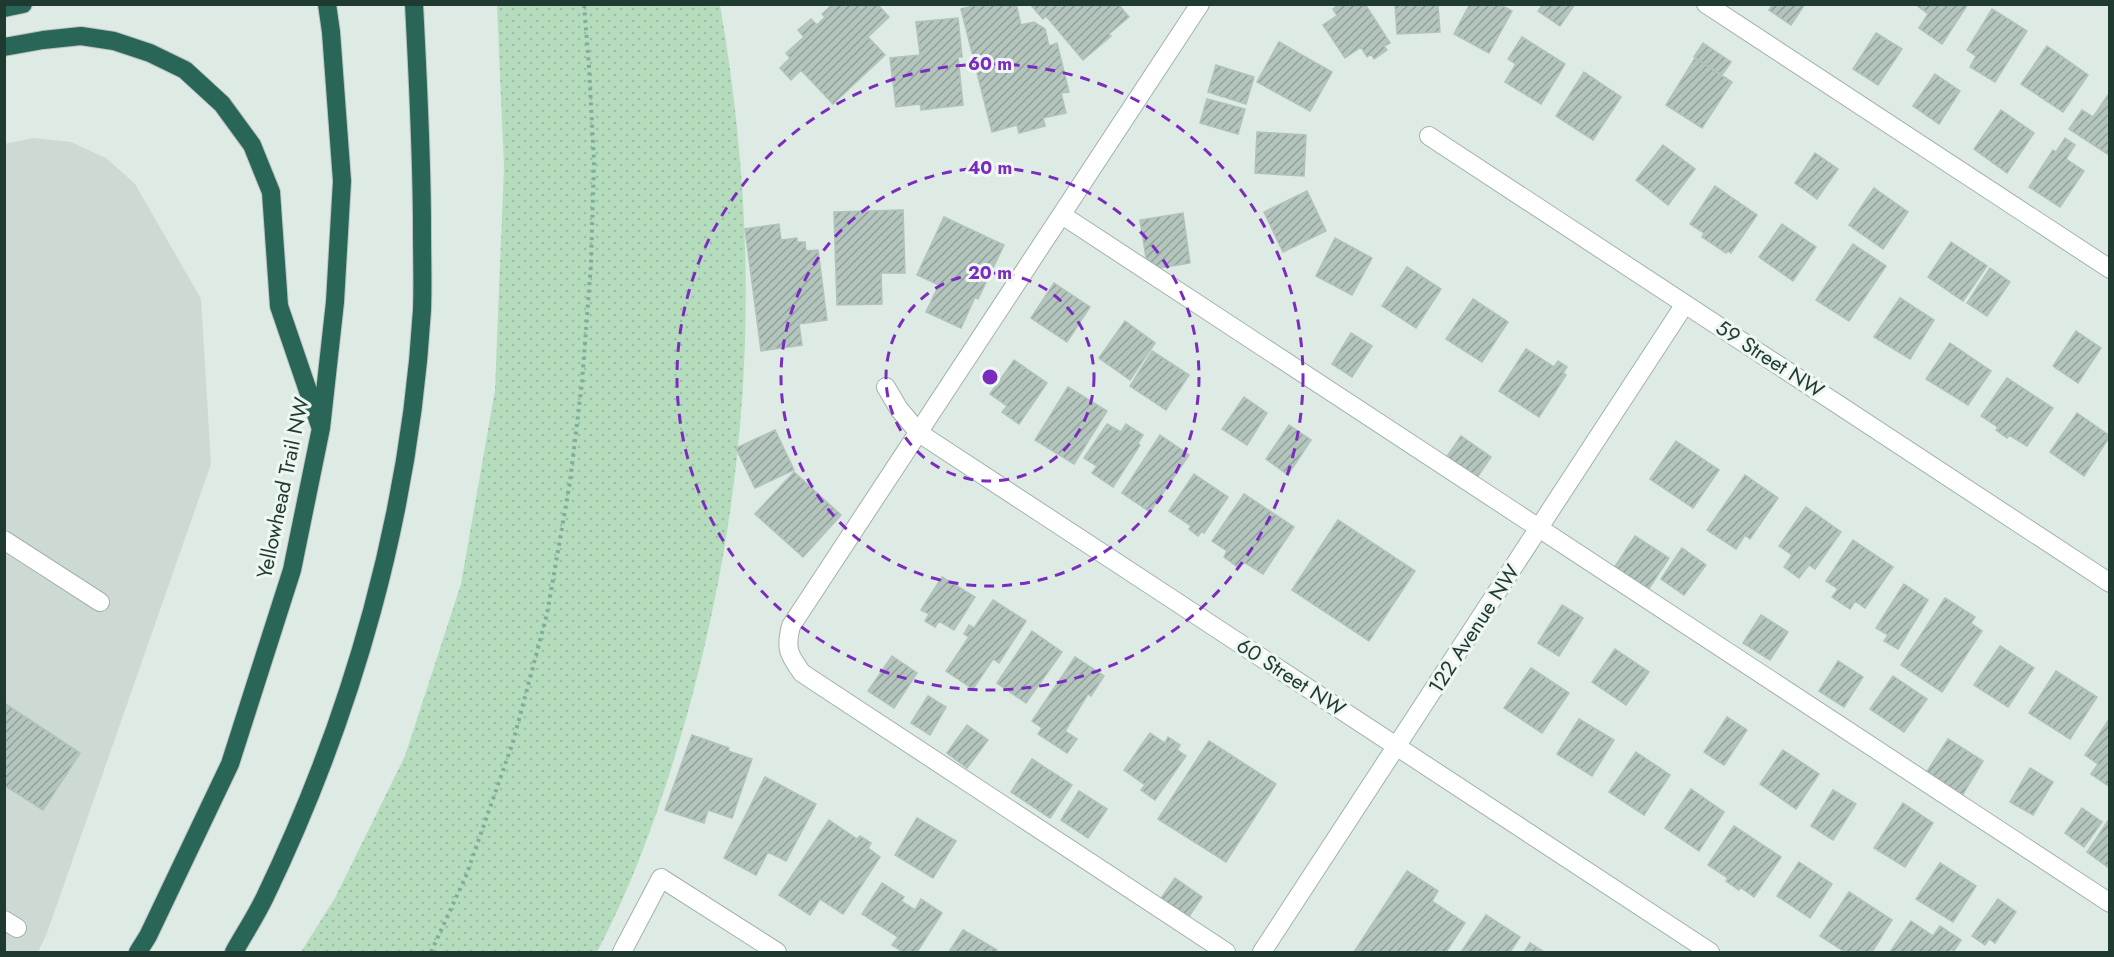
<svg xmlns="http://www.w3.org/2000/svg" width="2114" height="957" font-family="Jost,sans-serif">
  <style>
    .built { fill: #ccdad3 }
    .grass { fill: url(#grass-dots) }
    .building { fill: url(#building-hatch); stroke: #b0c3bb; stroke-width: 1.5 }
    .lines { fill: none; stroke-linecap: round; stroke-linejoin: round }
    .minor-casing { stroke: #a1b2ab; stroke-width: 20 }
    .highway-casing { stroke: #bcc4c1; stroke-width: 20 }
    .path { stroke: #7dae9d; stroke-width: 4; stroke-dasharray: 3 4.5; stroke-linecap: butt }
    .minor { stroke: #fff; stroke-width: 18 }
    .highway { stroke: #2a6657; stroke-width: 18 }
    .ring { fill: none; stroke: #7b2cbf; stroke-width: 3; stroke-dasharray: 10 8 }
    .labels { text-anchor: middle; dominant-baseline: central; stroke-width: 6; stroke-linejoin: round; paint-order: stroke }
    .street-label { font-size: 21px; fill: #1f3a31; stroke: #eef7f2 }
    .centre { fill: #7b2cbf; stroke: #eef7f2; stroke-width: 3 }
    .ring-label { font-size: 18px; text-anchor: middle; font-weight: bold; fill: #7b2cbf; stroke: #eef7f2; stroke-width: 6; stroke-linejoin: round; paint-order: stroke }
  </style>
  <defs>
    <pattern id="grass-dots" width="8" height="8" patternUnits="userSpaceOnUse" patternTransform="scale(1.5)"><rect width="8" height="8" fill="#b6dcbe"/><path d="M2 2h.1M6 6h.1" fill="none" stroke="#9cbea4" stroke-width="1.8" stroke-linecap="round"/></pattern>
    <pattern id="building-hatch" width="6" height="6" patternUnits="userSpaceOnUse" patternTransform="scale(1.5)"><rect width="6" height="6" fill="#b3c5bd"/><path d="M-1 1l2-2M0 6l6-6M5 7l2-2" fill="none" stroke="#91a19a"/></pattern>
  </defs>
  <rect width="100%" height="100%" fill="#deeae4"/>
  <!-- built -->
  <path class="built" d="M33,138l38,4 35,16 29,26 66,115 10,165 -164,469 -9,19h-34v-808z"/>
  <!-- grass -->
  <path class="grass" d="M497,5h223c41,238 34,457 -28,692 -24,88 -53,175 -95,255h-296l34,-54 70,-142 56,-172 34,-194 9,-223z"/>
  <!-- building -->
  <path class="building" d="M833,4h44l12,13 -21,20 17,18 -52,49 -32,-34 -10,10 -11,-12 10,-10 -4,-5 18,-16 -6,-7 13,-11 6,6 8,-8 -3,-3z
    M981,4h35l5,21 13,-3 11,7 4,17 8,-3 12,49 -8,1 5,20 -23,5 2,8 -26,7 -2,-8 -25,7 -31,-123z
    M1030,4h88l11,13 -20,17 2,2 -28,24 -37,-44 -3,3z
    M1339,4h26l25,39 -6,3 3,4 -13,9 -3,-5 -4,3 -6,-10 -16,11 -22,-33 14,-9 -4,-7z
    M1395,4h47l-4,2 2,26 -43,2z
    M1470,4h29l13,7 -23,42 -35,-19z
    M1543,4h32l-15,22 -22,-15z
    M1773,4h32l-14,21 -22,-15z
    M1915,4h53l-26,40 -23,-16 9,-14z
    M1992,9l35,22 -32,51 -25,-15 6,-11 -9,-6z
    M958,18l4,39h-4l5,48 -42,5 -1,-6 -24,3 -6,-49 30,-3 -4,-33z
    M1876,33l26,16 -24,36 -25,-16z
    M1522,37l43,27 -24,40 -36,-22 11,-18 -8,-5z
    M1279,42l53,30 -22,39 -53,-29z
    M1703,43l28,19 -9,13 -28,-18z
    M2047,46l41,29 -25,37 -42,-28z
    M1695,58l37,24 -30,46 -36,-23z
    M1216,65l38,12 -8,27 -38,-12z
    M1584,72l37,25 -28,43 -37,-24z
    M1935,74l25,17 -21,33 -26,-18z
    M2110,92v62l-1,1 -40,-26 13,-19 11,7z
    M1207,99l38,10 -7,25 -38,-11z
    M2001,110l33,23 -27,40 -33,-24z
    M1257,132l49,3 -2,41 -49,-3z
    M2065,138l10,7 -9,14 18,12 -24,36 -31,-20 24,-37 3,2z
    M1663,145l32,24 -27,36 -32,-25z
    M1815,153l23,16 -21,30 -22,-16z
    M1715,186l42,29 -26,38 -3,-2 -2,2 -24,-16 2,-4 -14,-9z
    M1874,188l34,24 -25,37 -34,-24z
    M1307,191l19,40 -43,21 -19,-40z
    M903,210l2,63h-24l1,31 -45,1 -3,-93z
    M1183,213l7,50 -42,7 -8,-50z
    M944,217l60,28 -26,54 -3,-2 -14,31 -35,-16 13,-27 -22,-10z
    M779,224l2,16 16,-2v4h8l1,9 12,-1 9,70 -28,4 3,21 -41,6 -16,-122z
    M1782,224l34,23 -23,34 -34,-24z
    M1335,238l37,20 -20,37 -36,-19z
    M1951,242l36,24 -24,35 -35,-24z
    M1853,244l33,22 -37,55 -33,-21z
    M1407,267l34,22 -25,39 -34,-22z
    M1990,268l20,14 -23,34 -20,-13z
    M1054,283l36,24 -23,35 -36,-24z
    M1900,298l34,22 -24,39 -36,-22z
    M1473,299l35,23 -26,40 -36,-23z
    M1125,321l30,22 -25,37 -31,-22z
    M2076,331l25,17 -23,35 -25,-17z
    M1351,333l21,13 -20,31 -20,-13z
    M1950,343l41,28 -23,34 -42,-26z
    M1526,349l28,18 4,-6 9,6 -4,6 3,2 -27,42 -40,-26z
    M1152,351l37,24 -23,35 -36,-24z
    M1014,360l33,23 -28,41 -17,-12 5,-6 -17,-12z
    M2007,378l46,30 -26,38 -18,-11 -2,3 -11,-8 2,-3 -17,-11z
    M1068,387l39,24 -33,53 -39,-24z
    M1244,397l23,16 -20,32 -25,-16z
    M2077,413l33,23 -26,40 -34,-24z
    M1107,424l14,8 5,-8 17,11 -5,8 2,2 -27,42 -21,-14 5,-7 -13,-8z
    M1289,425l22,15 -23,35 -22,-16z
    M775,430l19,40 -39,18 -19,-40z
    M1160,435l29,20 -39,57 -28,-19z
    M1461,436l30,21 -17,25 -31,-20z
    M1676,441l43,29 -26,38 -43,-29z
    M794,472l47,43 -38,42 -48,-43z
    M1194,474l34,23 -24,36 -2,-2 -4,5 -9,-7 2,-3 -22,-15z
    M1745,475l33,23 -28,41 -5,-4 -9,14 -29,-19z
    M1244,494l50,33 -31,47 -19,-12 -5,6 -15,-11 3,-6 -15,-10z
    M1806,507l35,25 -26,37 -6,-4 -10,13 -15,-11 8,-12 -13,-9z
    M1338,520l77,51 -46,70 -77,-51z
    M1635,536l34,22 -23,35 -34,-22z
    M1853,540l40,27 -28,41 -10,-7 -5,8 -18,-12 6,-8 -12,-8z
    M1682,548l24,17 -22,30 -23,-16z
    M942,577l33,20 -21,33 -15,-9 -4,6 -10,-6 4,-7 -8,-4z
    M1904,584l24,16 -30,49 -14,-8 4,-6 -12,-7z
    M1945,598l30,19 -4,6 11,8 -40,61 -41,-27z
    M993,600l33,21 -27,42 -6,-4 -20,30 -27,-18 23,-34 -5,-3 5,-9 5,3z
    M1562,605l21,13 -24,38 -21,-13z
    M1761,615l27,17 -18,28 -27,-17z
    M1032,631l30,21 -36,51 -29,-20z
    M2000,646l34,22 -26,39 -34,-22z
    M1615,649l34,23 -23,33 -34,-23z
    M892,656l25,17 -23,35 -26,-17z
    M1075,657l29,19 -13,20 -3,-2 -23,37 12,8 -10,14 -29,-19 4,-6 -10,-7z
    M1838,661l25,16 -19,30 -25,-16z
    M1531,668l38,25 -27,40 -38,-25z
    M2056,671l41,26 -27,42 -41,-26z
    M1893,676l34,23 -23,33 -34,-23z
    M928,696l18,11 -16,28 -19,-12z
    M4,703l76,50 -37,57 -39,-25z
    M1727,717l20,13 -23,35 -20,-13z
    M2110,718v69l-19,-13 7,-10 -13,-9z
    M1579,719l35,21 -22,36 -35,-22z
    M967,725l21,15 -21,28 -20,-15z
    M1150,733l15,10 3,-6 12,8 -3,5 9,6 -31,44 -14,-10 4,-5 -21,-15z
    M692,735l37,13 -1,3 24,8 -20,59 -24,-8 -4,13 -39,-13z
    M1948,739l35,22 -21,35 -36,-23z
    M1209,741l67,43 -50,78 -68,-43z
    M1783,750l36,24 -23,35 -36,-25z
    M1636,752l34,23 -26,40 -35,-23z
    M1032,759l40,26 -22,33 -39,-26z
    M2030,768l23,14 -20,33 -23,-13z
    M765,777l51,27 -30,57 -18,-9 -12,23 -32,-17z
    M1691,789l33,23 -25,39 -34,-23z
    M1833,790l23,14 -23,36 -22,-14z
    M1079,791l28,18 -19,29 -27,-18z
    M1903,803l30,20 -28,44 -31,-19z
    M2082,808l20,14 -18,25 -19,-14z
    M917,818l39,23 -23,37 -38,-23z
    M2110,818v49l-1,1 -22,-16z
    M829,820l28,19 3,-3 11,7 -3,5 12,9 -37,57 -23,-15 -10,16 -31,-20z
    M1734,826l47,31 -27,40 -14,-10 -1,3 -13,-9 2,-3 -20,-13z
    M1799,862l33,22 -22,34 -33,-22z
    M1940,863l36,23 -23,36 -37,-23z
    M1407,871l31,20 -6,10 33,22 -19,29h-92z
    M1175,878l27,19 -14,21 -28,-18z
    M882,883l22,14 -3,4 14,9 6,-11 21,14 -25,39h-14l-11,-7 6,-8 -36,-23z
    M1849,892l43,28 -20,32h-27l-25,-16z
    M1998,899l18,13 -21,31 -6,-4 -4,6 -13,-9z
    M1486,915l34,22 -10,15h-49z
    M1911,921l22,15 7,-10 21,14 -7,11 -3,-2 -2,3h-59z
    M963,930l34,20 -2,2h-46z
    M1530,943l14,9h-20z"/>
  <g class="lines">
    <defs>
      <path id="minor" d="M1200,4l-409,622c-6,23 -2,29 11,47l424,279
        M1706,4l404,265
        M1429,136l681,447
        M1062,215l1048,688
        M886,387l13,22 20,24 791,519
        M4,540l96,62
        M4,920l13,8
        M622,952l39,-74 116,74
        M1262,952l423,-648"/>
      <path id="highway" d="M4,8l19,-4
        M4,47l39,-7 38,-4 33,5 36,12 35,17 37,34 30,41 19,47 8,114 41,120
        M138,952l10,-16 82,-172 62,-194 29,-142 14,-126 7,-121 -11,-149 -4,-28
        M234,952c10,-18 22,-36 31,-55 88,-183 145,-384 157,-587 1,-26 0,-53 0,-79 0,-76 -4,-151 -8,-227"/>
    </defs>
    <!-- minor casing -->
    <use href="#minor" class="minor-casing"/>
    <!-- highway casing -->
    <use href="#highway" class="highway-casing"/>
    <!-- path -->
    <path class="path" d="M431,952l35,-76 47,-134 34,-128 23,-132 12,-100 9,-118 3,-103 -5,-94 -5,-63"/>
    <!-- minor -->
    <use href="#minor" class="minor"/>
    <!-- highway -->
    <use href="#highway" class="highway"/>
  </g>
  <!-- distance rings -->
  <g class="ring">
    <circle cx="990" cy="377" r="104"/>
    <circle cx="990" cy="377" r="209"/>
    <circle cx="990" cy="377" r="313"/>
  </g>
  <g class="labels">
    <!-- street labels -->
    <g class="street-label">
      <text transform="translate(1770 359) rotate(33)">59 Street NW</text>
      <text transform="translate(283 488) rotate(-78)">Yellowhead Trail NW</text>
      <text transform="translate(1474 629) rotate(-57)">122 Avenue NW</text>
      <text transform="translate(1291 677) rotate(33)">60 Street NW</text>
    </g>
  </g>
  <circle cx="990" cy="377" r="9" class="centre"/>
  <g class="ring-label">
    <text x="990" y="70">60 m</text>
    <text x="990" y="174">40 m</text>
    <text x="990" y="279">20 m</text>
  </g>
  <!-- border -->
  <rect width="2114" height="957" fill="none" stroke="#1f3a31" stroke-width="12"/>
</svg>
